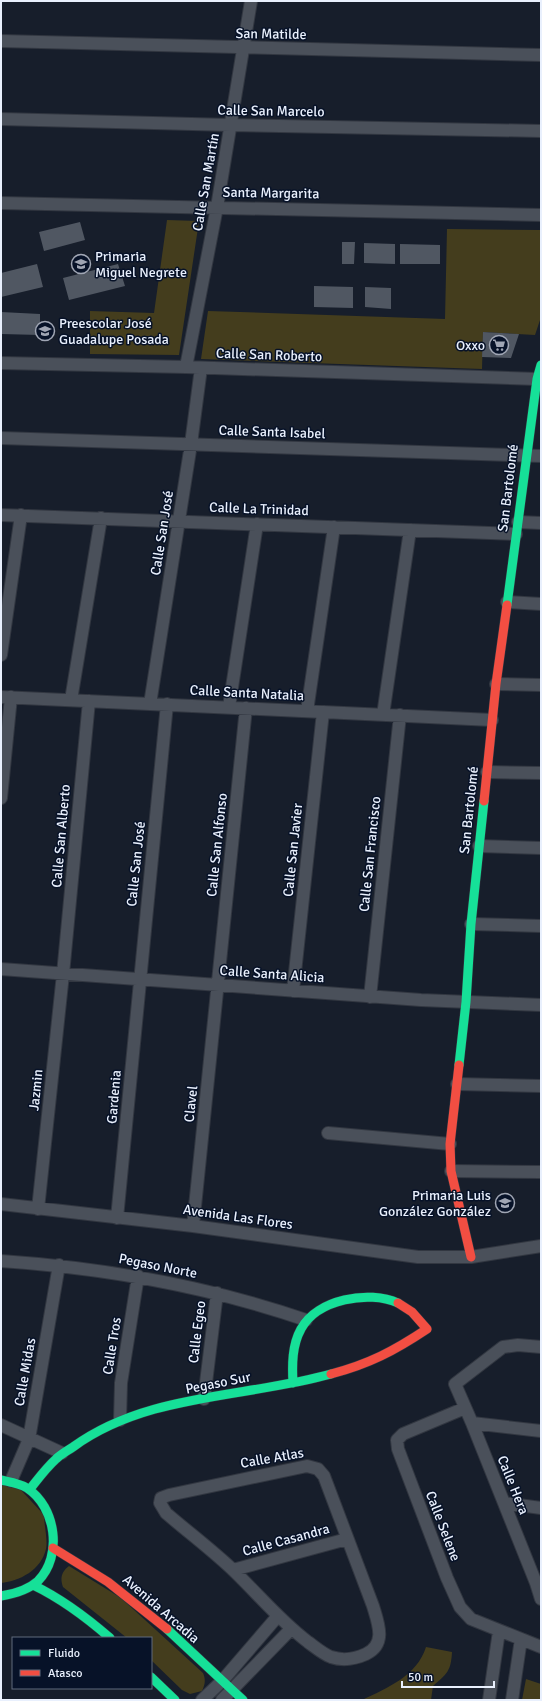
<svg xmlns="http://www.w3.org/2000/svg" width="542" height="1701" font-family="Signika,sans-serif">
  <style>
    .green { fill: #443d1d }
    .building { fill: #505762 }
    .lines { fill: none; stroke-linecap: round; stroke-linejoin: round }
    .street-casing { stroke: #323741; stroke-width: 14 }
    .fast-casing { stroke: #323741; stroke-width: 10 }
    .jam-casing { stroke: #323741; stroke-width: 10 }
    .street { stroke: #4a505a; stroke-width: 12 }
    .fast { stroke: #16e098; stroke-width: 9 }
    .jam { stroke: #f24e42; stroke-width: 9 }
    .labels { text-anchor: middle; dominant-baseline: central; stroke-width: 3; stroke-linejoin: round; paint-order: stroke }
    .street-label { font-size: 14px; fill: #e9f0fd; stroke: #071228 }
    .poi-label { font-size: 14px; fill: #e9f0fd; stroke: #071228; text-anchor: start }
  </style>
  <rect width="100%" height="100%" fill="#171e2b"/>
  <!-- green -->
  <path class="green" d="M167,220l32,1 -20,134 -89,-1v-43l64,2z
    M447,229l94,1v87l-6,18 -52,-3 -1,37 -281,-10 7,-48 237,8z
    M1,1484l19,5 24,26c0,9 4,26 2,34 -5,21 -26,32 -45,34z
    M69,1566l52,32 82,75c3,7 2,11 -1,18l-12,3 -8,-4 -31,-30v-22h-24l-64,-51c-3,-8 -2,-15 6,-21z
    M426,1647l26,5c-1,19 -5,22 -19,34l-2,14h-69c25,-12 55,-24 64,-53z
    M526,1679l15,5v16h-19z"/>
  <!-- building -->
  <path class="building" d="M80,222l5,18 -41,11 -5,-19z
    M342,242h13l-1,22h-12z
    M364,243l31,1v20l-31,-1z
    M400,244l40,1v19h-40z
    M37,264l6,23 -42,10v-24z
    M118,264l7,22 -56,14 -6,-22z
    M314,286l39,1v21l-39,-1z
    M365,287l26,1v21l-26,-2z
    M1,312l39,2v21l-39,-1z
    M483,332l36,2 -8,24 -29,-1z"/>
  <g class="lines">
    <defs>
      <path id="street" d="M1,41l540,14
        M1,119l229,6 311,6
        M1,203l540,12
        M1,363l185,4 351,12
        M186,367l31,-160 34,-206
        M1,438l540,18
        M1,515l515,19
        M518,522l23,1
        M507,602l34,2
        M1,655l20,-140
        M496,684l45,1
        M1,697l491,23
        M71,700l30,-182
        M150,704l41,-260 10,-76
        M229,707l28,-183
        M307,711l27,-184
        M383,715l27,-185
        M487,772l54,1
        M1,798l10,-101
        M479,846l62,2
        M471,924l70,2
        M1,969l420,31 120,5
        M293,991l30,-279
        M370,997l30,-282
        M457,1084l84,2
        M328,1133l122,11
        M451,1171l90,1
        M1,1204l192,22 225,31h53l70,-11
        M38,1209l25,-235 26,-273
        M117,1218l50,-514
        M193,1226l53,-518
        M1,1261c104,7 206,25 305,59
        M541,1347l-23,-2 -15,2 -48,37 17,39 64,160 5,16
        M204,1399l13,-106
        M465,1408l-62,26 -6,6 1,9 49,129 13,29 11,12 70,28
        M120,1420l1,-37 17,-107
        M472,1423l69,8
        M1,1425l61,28
        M307,1466l11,3 6,7 49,130c5,17 14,38 -7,48 -11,5 -23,7 -35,3 -8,-3 -16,-10 -23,-15 -28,-21 -50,-48 -75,-72 -21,-20 -45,-38 -67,-57l-6,-10 1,-5 8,-3z
        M11,1481l18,-42 30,-174
        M504,1503l37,5
        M233,1570l114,-31
        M202,1700l20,-19 55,-64
        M222,1700l69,-71
        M489,1700l10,-69
        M512,1700l9,-61"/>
      <path id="fast" d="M507,605l30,-226 4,-14
        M459,1065l7,-63 5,-78 13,-123
        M293,1383c-1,-18 -1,-38 8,-54 16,-30 68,-39 97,-26
        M1,1480c9,2 18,3 26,8 29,19 36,68 11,93 -10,9 -24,13 -37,15
        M30,1489c8,-10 16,-21 26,-30 5,-5 11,-8 17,-12 74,-54 172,-49 258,-73
        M33,1585c29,14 53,32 77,53
        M167,1629l76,71
        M151,1677l24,23"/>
      <path id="jam" d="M484,801l12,-117 11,-79
        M459,1065l-9,79 1,27 20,86
        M331,1374c38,-10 63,-23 96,-45l-15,-17 -14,-9
        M53,1548l55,34 59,47"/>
    </defs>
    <!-- street casing -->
    <use href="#street" class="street-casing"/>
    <!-- fast casing -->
    <use href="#fast" class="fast-casing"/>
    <!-- jam casing -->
    <use href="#jam" class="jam-casing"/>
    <!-- street -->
    <use href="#street" class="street"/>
    <!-- fast -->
    <use href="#fast" class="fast"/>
    <!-- jam -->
    <use href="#jam" class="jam"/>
  </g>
  <!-- icons -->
  <defs>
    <symbol id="school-ring" viewBox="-11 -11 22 22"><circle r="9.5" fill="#071228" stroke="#a0a6b4" stroke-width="1.5"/><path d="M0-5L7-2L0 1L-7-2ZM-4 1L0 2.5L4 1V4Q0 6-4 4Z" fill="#a0a6b4"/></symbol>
    <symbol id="supermarket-ring" viewBox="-11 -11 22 22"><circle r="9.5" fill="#071228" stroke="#a0a6b4" stroke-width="1.5"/><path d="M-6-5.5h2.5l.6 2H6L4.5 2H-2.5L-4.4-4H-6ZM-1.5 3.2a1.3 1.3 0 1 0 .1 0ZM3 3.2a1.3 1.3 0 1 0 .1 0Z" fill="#a0a6b4"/></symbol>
  </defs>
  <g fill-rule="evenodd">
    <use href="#school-ring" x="70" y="253" width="22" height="22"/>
    <use href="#school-ring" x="34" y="320" width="22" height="22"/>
    <use href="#supermarket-ring" x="488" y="334" width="22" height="22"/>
    <use href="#school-ring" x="494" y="1192" width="22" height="22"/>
  </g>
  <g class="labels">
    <!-- street labels -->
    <g class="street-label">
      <text transform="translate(271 34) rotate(1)">San Matilde</text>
      <text transform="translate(271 111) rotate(1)">Calle San Marcelo</text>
      <text transform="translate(206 182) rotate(-80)">Calle San Martín</text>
      <text transform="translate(271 193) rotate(1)">Santa Margarita</text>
      <text transform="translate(269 355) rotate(2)">Calle San Roberto</text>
      <text transform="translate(272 432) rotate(2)">Calle Santa Isabel</text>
      <text transform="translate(508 488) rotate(-83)">San Bartolomé</text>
      <text transform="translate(259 509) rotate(2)">Calle La Trinidad</text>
      <text transform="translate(162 533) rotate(-81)">Calle San José</text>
      <text transform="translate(247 693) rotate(3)">Calle Santa Natalia</text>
      <text transform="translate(469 810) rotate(-84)">San Bartolomé</text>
      <text transform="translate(61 836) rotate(-85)">Calle San Alberto</text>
      <text transform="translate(217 845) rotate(-84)">Calle San Alfonso</text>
      <text transform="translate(293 850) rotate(-84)">Calle San Javier</text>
      <text transform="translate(370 854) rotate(-84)">Calle San Francisco</text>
      <text transform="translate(136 864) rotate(-84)">Calle San José</text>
      <text transform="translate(272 974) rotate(4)">Calle Santa Alicia</text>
      <text transform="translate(36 1090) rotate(-84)">Jazmin</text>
      <text transform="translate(114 1097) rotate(-85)">Gardenia</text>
      <text transform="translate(191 1104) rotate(-84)">Clavel</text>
      <text transform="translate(238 1217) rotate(8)">Avenida Las Flores</text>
      <text transform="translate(158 1266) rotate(11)">Pegaso Norte</text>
      <text transform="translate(197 1332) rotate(-83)">Calle Egeo</text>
      <text transform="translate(112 1346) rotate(-81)">Calle Tros</text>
      <text transform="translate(25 1372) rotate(-80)">Calle Midas</text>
      <text transform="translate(218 1383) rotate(-11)">Pegaso Sur</text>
      <text transform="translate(272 1458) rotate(-10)">Calle Atlas</text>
      <text transform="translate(513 1485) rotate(68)">Calle Hera</text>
      <text transform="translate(443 1526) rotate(69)">Calle Selene</text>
      <text transform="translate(286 1540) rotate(-15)">Calle Casandra</text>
      <text transform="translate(161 1609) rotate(41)">Avenida Arcadia</text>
    </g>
    <!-- poi labels -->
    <g class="poi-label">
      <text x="95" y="256">Primaria<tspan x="95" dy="16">Miguel Negrete</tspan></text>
      <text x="59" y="323">Preescolar José<tspan x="59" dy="16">Guadalupe Posada</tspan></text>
      <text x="485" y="345" text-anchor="end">Oxxo</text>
      <text x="491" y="1195" text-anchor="end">Primaria Luis<tspan x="491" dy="16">González González</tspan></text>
    </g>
  </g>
  <!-- border -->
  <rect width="542" height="1701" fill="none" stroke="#e9f0fd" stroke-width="4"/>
  <!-- legend -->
  <rect x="12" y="1637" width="140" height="52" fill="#071228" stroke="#616b7d"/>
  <rect x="20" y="1650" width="20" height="6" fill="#16e098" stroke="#616b7d"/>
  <text x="48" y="1657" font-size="12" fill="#e9f0fd">Fluido</text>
  <rect x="20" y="1670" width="20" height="6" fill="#f24e42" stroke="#616b7d"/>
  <text x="48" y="1677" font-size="12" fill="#e9f0fd">Atasco</text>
  <!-- scale -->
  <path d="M402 1681v6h92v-6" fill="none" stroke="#e9f0fd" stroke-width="2"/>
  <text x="408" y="1681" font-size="12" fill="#e9f0fd" stroke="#071228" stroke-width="3" paint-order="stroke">50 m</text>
</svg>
